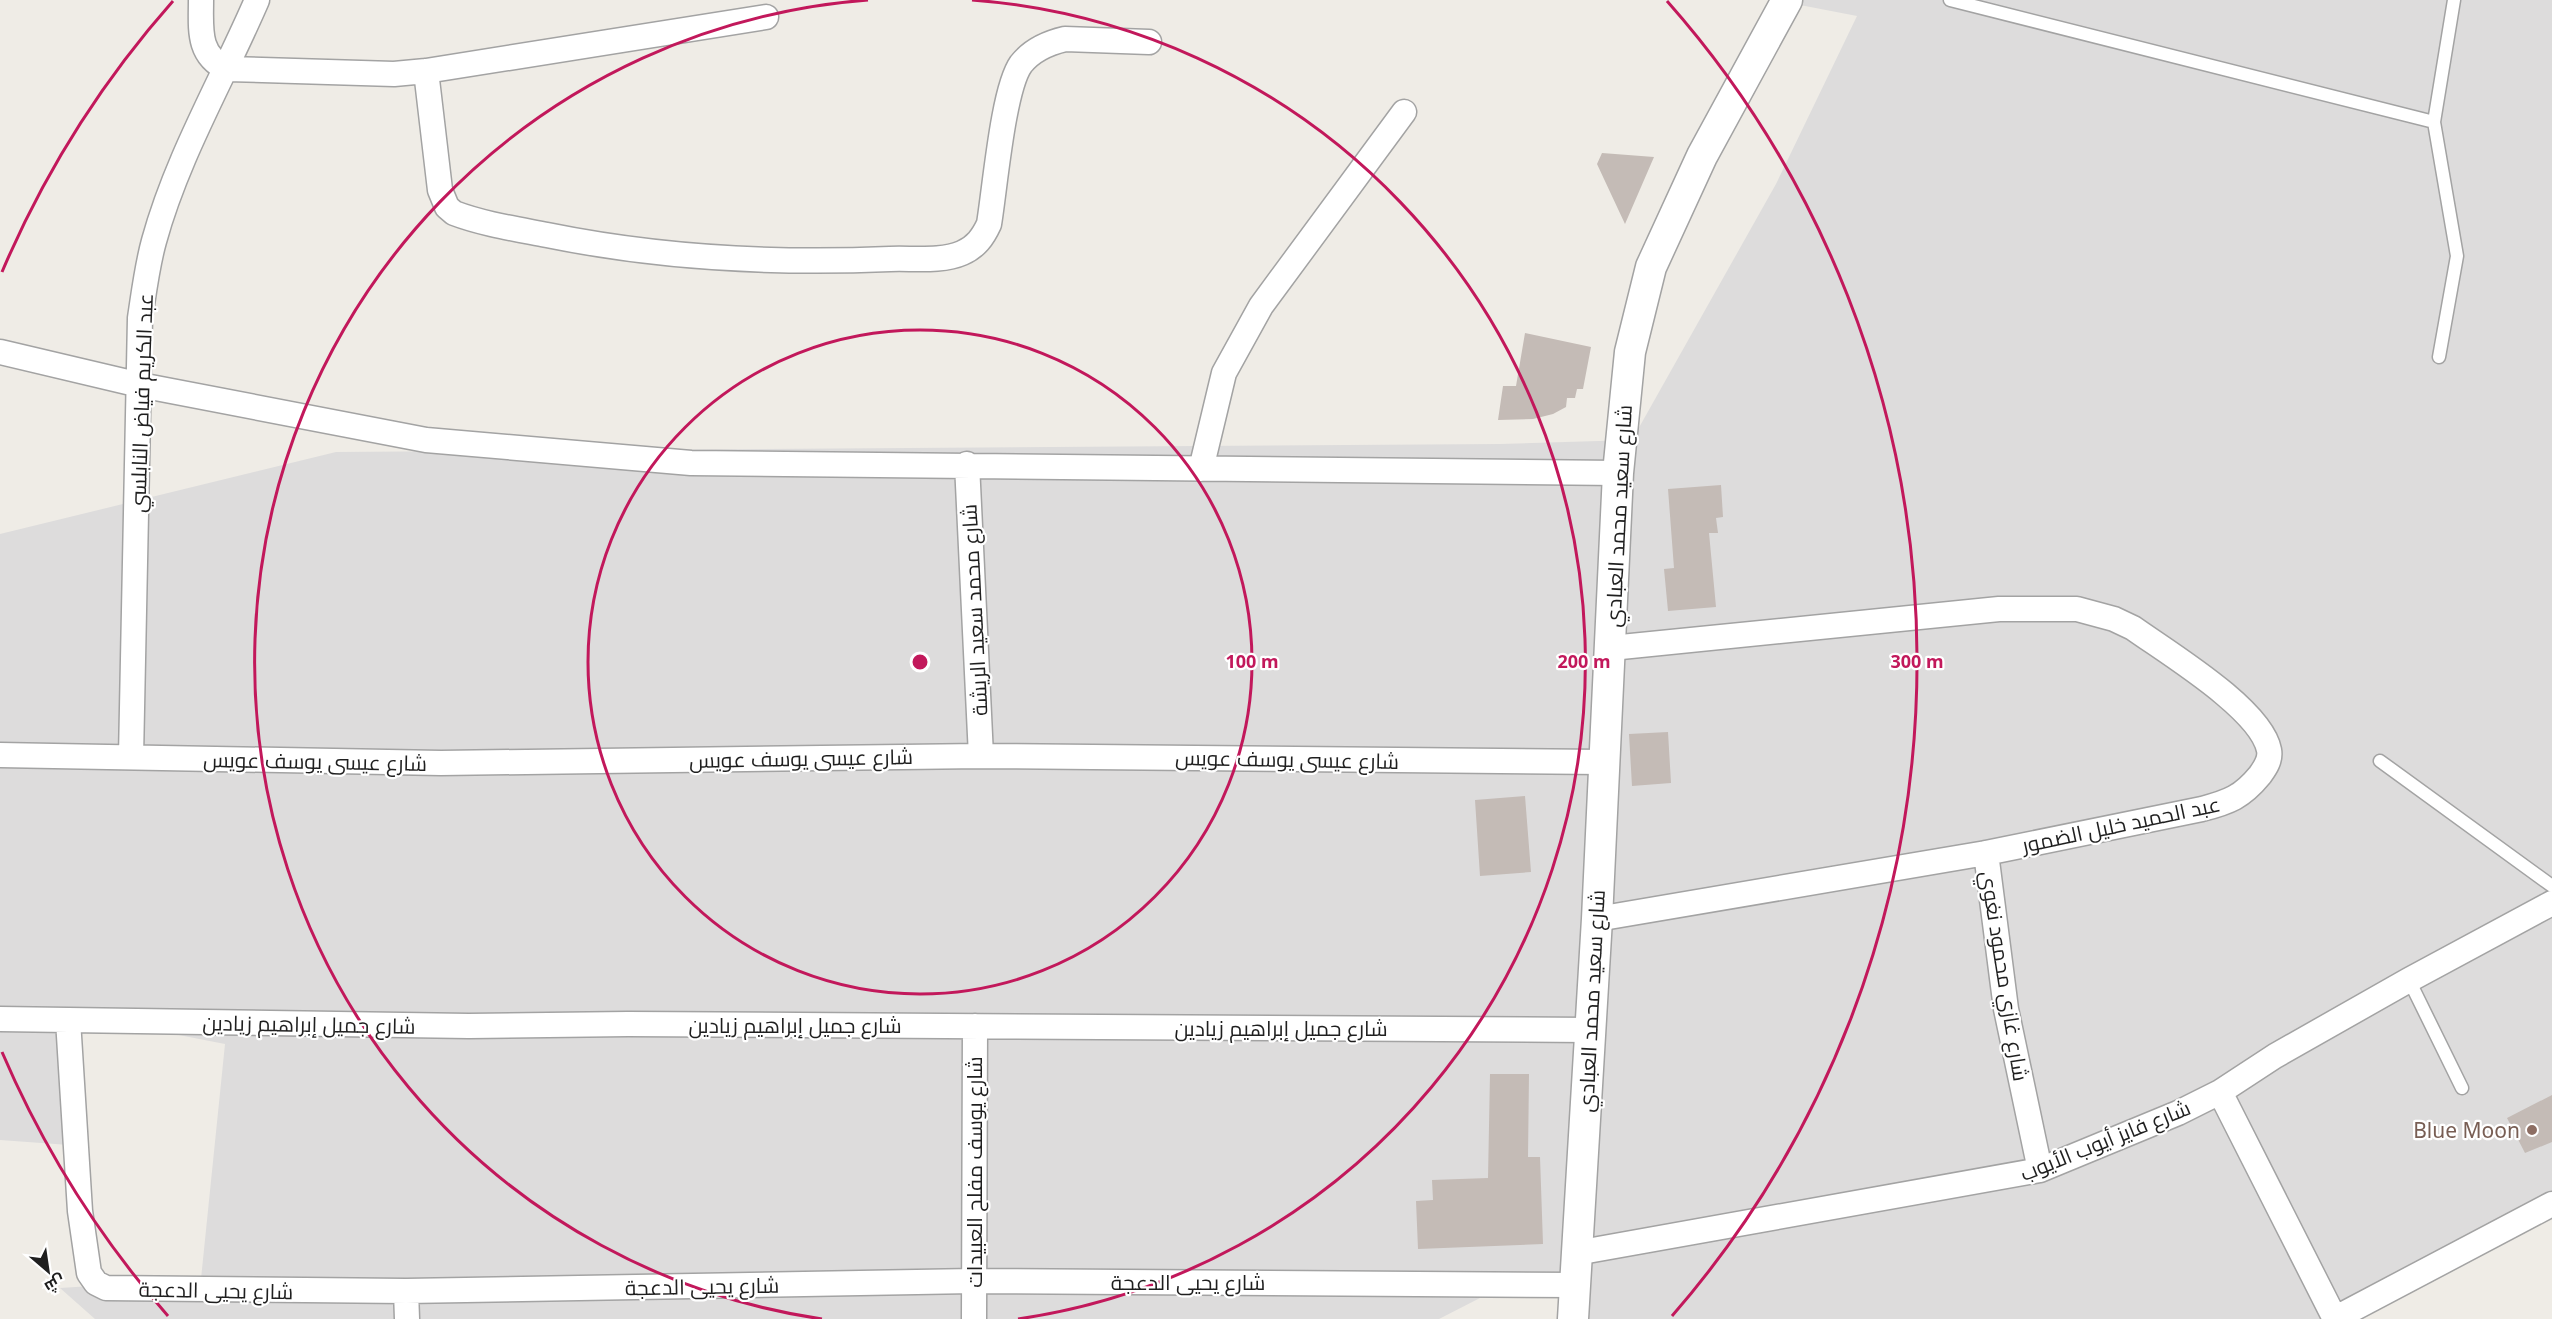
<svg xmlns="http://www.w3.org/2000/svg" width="2552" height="1319" font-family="'Noto Sans',Cairo,sans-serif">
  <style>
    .residential { fill: #dddcdc }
    .building { fill: #c4bbb6 }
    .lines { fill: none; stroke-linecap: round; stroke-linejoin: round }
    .service-casing { stroke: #a3a3a3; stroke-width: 15 }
    .minor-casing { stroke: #a3a3a3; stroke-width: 27 }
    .tertiary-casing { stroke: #a3a3a3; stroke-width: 33 }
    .service { stroke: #fff; stroke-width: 12 }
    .minor { stroke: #fff; stroke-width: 24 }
    .tertiary { stroke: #fff; stroke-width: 30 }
    .ring { fill: none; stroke: #c2185b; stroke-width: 3 }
    .education-dot { fill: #8d6e63; stroke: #fff; stroke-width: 2 }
    .labels { text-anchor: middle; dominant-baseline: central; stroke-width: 4.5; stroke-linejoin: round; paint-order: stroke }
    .street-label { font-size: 21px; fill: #1f1f1f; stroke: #fff }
    .education-label { font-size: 21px; fill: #785e54; stroke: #fff; text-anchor: end }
    .centre { fill: #c2185b; stroke: #fff; stroke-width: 3 }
    .ring-label { font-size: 18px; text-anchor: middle; font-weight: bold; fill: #c2185b; stroke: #fff; stroke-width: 4.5; stroke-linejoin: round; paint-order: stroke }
  </style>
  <rect width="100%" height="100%" fill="#efece6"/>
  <!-- residential -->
  <path class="residential" d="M1774,0h778v1212l-209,107h-771l-2,-46 -51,5 -80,41h-1344l-35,-31 141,-9 24,-235 -159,-31 3,132 -69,-5v-606l336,-82 1164,-8 132,-4 144,-256 81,-168z"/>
  <!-- building -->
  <path class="building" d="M1602,153l52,4 -29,67 -28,-60z
    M1525,333l66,14 -8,42h-6l-2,9h-8l-1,9 -13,7 -20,5 -35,1 5,-34h13z
    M1721,485l2,32 -7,1 2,15h-9l7,74 -48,4 -4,-42 10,-1 -6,-79z
    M1668,732l3,51 -39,3 -3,-52z
    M1525,796l6,76 -51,4 -5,-76z
    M1490,1074h39l-1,83h12l3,87 -125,5 -2,-48 17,-1 -1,-20 56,-2z
    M2552,1095v47l-27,11 -18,-35z"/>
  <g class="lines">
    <defs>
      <path id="service" d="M1950,0l484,122
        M2439,357l18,-101 -23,-134 20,-122
        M2380,761l172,125
        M2409,980l53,108"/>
      <path id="minor" d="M201,0c0,29 -4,55 26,69l167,5 32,-3 340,-54
        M426,71l14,119 7,17 7,6c29,11 62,16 93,22 113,23 228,29 343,24 22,-1 52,3 72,-6 14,-6 21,-16 27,-29 6,-36 14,-135 32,-160 11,-14 27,-21 44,-25l84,3
        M0,352l140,33 286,55 265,23 927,10
        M967,464l14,292
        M1201,469l23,-96 37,-67 143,-194
        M0,755l441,8 540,-7 622,6
        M131,757l9,-439c4,-26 7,-52 14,-77 23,-84 69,-162 103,-241
        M1986,853l20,156 34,161
        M1597,919l389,-66 216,-44c27,-7 40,-12 58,-34 5,-7 11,-15 9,-25 -8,-41 -101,-97 -136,-122l-19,-9 -37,-10h-78l-388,39
        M0,1019l469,7 159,-2 961,6
        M68,1020l12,191 9,62 7,10 10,5 300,3 567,-10 602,4
        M2220,1092l115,227
        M1576,1253l464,-83 138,-57 42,-21 55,-36 134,-76 143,-77
        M406,1291l1,28
        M974,1319l1,-293
        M2334,1319l218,-115"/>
      <path id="tertiary" d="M1573,1319l24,-400 21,-446 12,-121 21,-85 51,-111 85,-156"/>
    </defs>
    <!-- service casing -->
    <use href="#service" class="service-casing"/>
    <!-- minor casing -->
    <use href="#minor" class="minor-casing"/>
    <!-- tertiary casing -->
    <use href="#tertiary" class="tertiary-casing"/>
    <!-- service -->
    <use href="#service" class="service"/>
    <!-- minor -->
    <use href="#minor" class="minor"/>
    <!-- tertiary -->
    <use href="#tertiary" class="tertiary"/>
  </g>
  <!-- distance rings -->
  <g class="ring">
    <circle cx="920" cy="662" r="332"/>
    <path d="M822 1319A664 664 0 0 1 868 0M972 0A664 664 0 0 1 1018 1319"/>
    <path d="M168 1316A997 997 0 0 1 2 1052M2 272A997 997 0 0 1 173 1M1667 1A997 997 0 0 1 1672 1316"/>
  </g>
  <!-- markers -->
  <circle class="education-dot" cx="2532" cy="1130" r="6"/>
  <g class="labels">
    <!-- street labels -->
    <g class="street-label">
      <text transform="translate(141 403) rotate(-88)">عبد الكريم فياض النابلسي</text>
      <text transform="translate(1618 516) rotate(-87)">شارع سعيد محمد العبادي</text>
      <text transform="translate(974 610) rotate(-93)">شارع محمد سعيد الريشة</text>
      <text transform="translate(801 758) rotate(-1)">شارع عيسى يوسف عويس</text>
      <text transform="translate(1287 759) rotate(1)">شارع عيسى يوسف عويس</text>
      <text transform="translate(315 761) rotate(1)">شارع عيسى يوسف عويس</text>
      <text transform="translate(2121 824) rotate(-12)">عبد الحميد خليل الضمور</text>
      <text transform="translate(2005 976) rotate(81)">شارع غازي محمود نغوي</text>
      <text transform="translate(1591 1001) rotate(-87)">شارع سعيد محمد العبادي</text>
      <text transform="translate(309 1024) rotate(1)">شارع جميل إبراهيم زيادين</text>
      <text x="795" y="1025">شارع جميل إبراهيم زيادين</text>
      <text x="1281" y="1028">شارع جميل إبراهيم زيادين</text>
      <text transform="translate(2105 1140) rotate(-22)">شارع فايز أيوب الأيوب</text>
      <text transform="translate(974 1172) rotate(-90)">شارع يوسف مفلح العبيدات</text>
      <text x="1188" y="1282">شارع يحيى الدعجة</text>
      <text transform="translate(702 1286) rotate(-1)">شارع يحيى الدعجة</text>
      <text transform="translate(216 1290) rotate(1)">شارع يحيى الدعجة</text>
    </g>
    <!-- education labels -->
    <g class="education-label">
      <text x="2520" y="1130">Blue Moon</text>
    </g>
  </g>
  <circle cx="920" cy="662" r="9" class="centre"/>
  <g class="ring-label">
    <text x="1252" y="668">100 m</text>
    <text x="1584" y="668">200 m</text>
    <text x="1917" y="668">300 m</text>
  </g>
  <!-- north arrow -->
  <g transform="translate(48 1271) rotate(151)" stroke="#ffffff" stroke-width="4.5" paint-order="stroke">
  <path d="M0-4.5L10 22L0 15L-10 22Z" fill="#1f1f1f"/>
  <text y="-9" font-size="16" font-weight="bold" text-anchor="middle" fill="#1f1f1f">ش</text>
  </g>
</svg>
